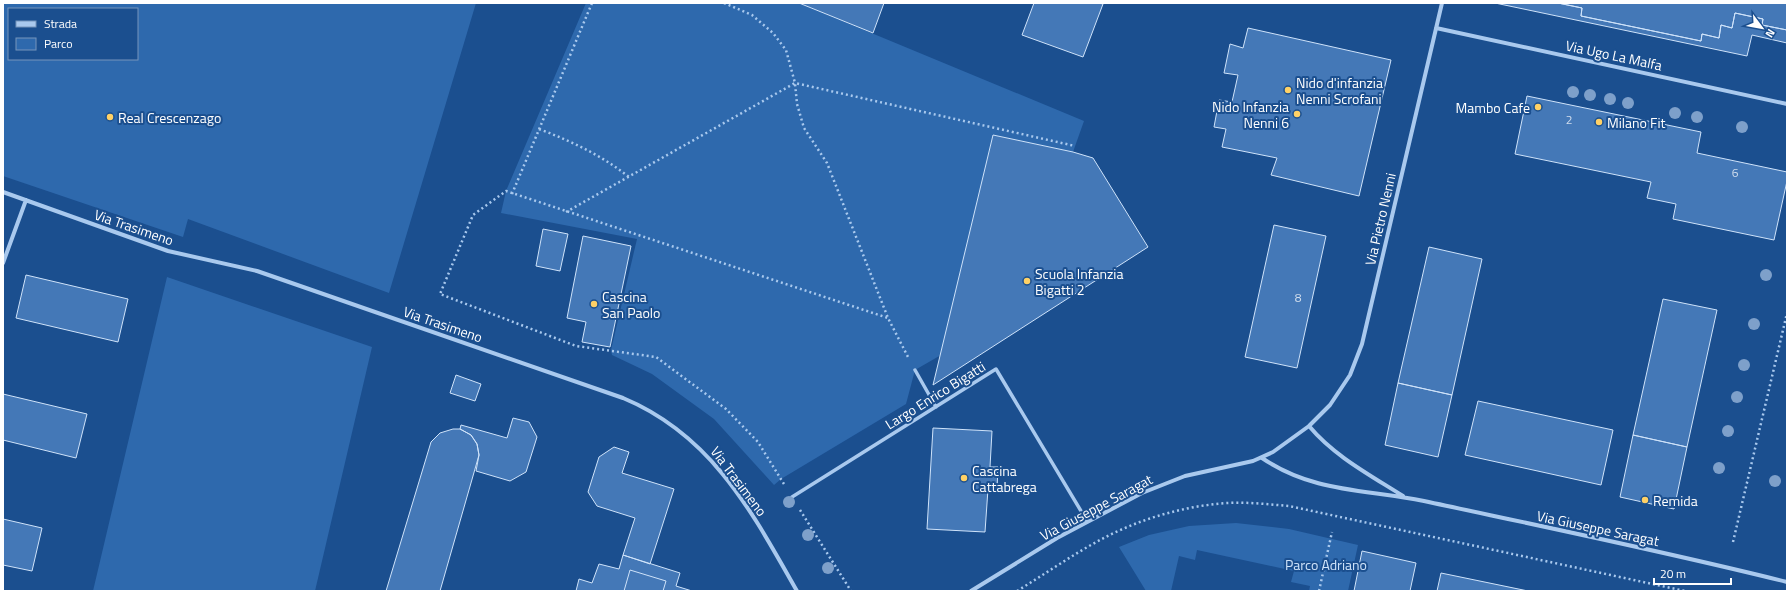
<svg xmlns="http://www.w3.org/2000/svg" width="1790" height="594" font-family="'Titillium Web',sans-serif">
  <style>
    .green { fill: #2e69ad; fill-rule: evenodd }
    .building { fill: #4478b7; stroke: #cfe3fa }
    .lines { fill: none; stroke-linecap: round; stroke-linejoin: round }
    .path { stroke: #a9c9ee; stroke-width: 2.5; stroke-dasharray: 2 3; stroke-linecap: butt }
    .pedestrian { stroke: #a9c9ee; stroke-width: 3.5 }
    .minor { stroke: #a9c9ee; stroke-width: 4 }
    .tree { fill: #7ea0ca }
    .poi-dot { fill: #ffd166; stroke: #1b4f8f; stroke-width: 1.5 }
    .labels { text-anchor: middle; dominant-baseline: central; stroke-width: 4; stroke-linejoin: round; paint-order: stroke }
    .number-label { font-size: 12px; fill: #d0dded }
    .street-label { font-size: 14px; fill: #fff; stroke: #1b4f8f }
    .poi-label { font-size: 14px; fill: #fff; stroke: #1b4f8f; text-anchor: start }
    .park-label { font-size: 14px; fill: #cfe3fa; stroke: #1b4f8f }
  </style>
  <rect width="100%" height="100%" fill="#1b4f8f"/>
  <!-- green -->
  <path class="green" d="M3,3h473l-87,290 -201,-74 -5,18 -180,-61zM9,9h128v50h-128z
    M586,3h213l285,118 -11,31 -80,-17 -52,220 -26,15 -9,34 -125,75 -7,6 -60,-66 -62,-45 -40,-19 -1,-5 26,-111 -136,-26 5,-22z
    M167,277l205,70 -57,244h-222z
    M1236,523l53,6 69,16 -10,46h-39l1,-5 -19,-4 3,-11 -97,-21 -2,10 -16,-4 -8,35h-25l-27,-44 30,-12 40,-9z"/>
  <!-- building -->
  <path class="building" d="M799,3h85l-11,30z
    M1034,3h65l4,1 -20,53 -61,-22z
    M1495,3h63l24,5 -1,8 120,25 1,-7 17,4 2,-13 11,3 3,-15 28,6 -1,6 25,5v13l-35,-8 -5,21z
    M1558,3h229v27l-25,-5 1,-6 -28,-6 -3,15 -11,-3 -2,13 -17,-4 -1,7 -120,-25 1,-8z
    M1248,28l143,32 -32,136 -88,-21 6,-17 -55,-11 4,-18 -12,-2 5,-27 13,2 6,-27 -14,-2 6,-29 13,4z
    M1527,96l174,36 -4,21 90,19v9l-13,59 -101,-21 3,-15 -29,-6 4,-16 -136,-28z
    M993,135l80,17 20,6 55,89 -215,138z
    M1274,225l52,11 -29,132 -52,-11z
    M543,229l25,5 -8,37 -24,-5z
    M583,236l48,10 -21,101 -28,-5 4,-20 -19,-4z
    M1429,247l53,12 -30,136 -54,-12z
    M26,275l102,24 -10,43 -102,-24z
    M1663,299l54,11 -30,137 -54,-12z
    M456,375l25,9 -6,17 -25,-8z
    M1398,383l54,12 -14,62 -53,-12z
    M3,394l84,20 -11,44 -73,-18z
    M1478,401l135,29 -12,55 -136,-30z
    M513,418l16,4 8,15 -11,35 -16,9 -34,-10 3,-16 -2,-11 -6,-9 -11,-6 1,-4 46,13z
    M933,428l59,3 -2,36h8l-1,22h-9l-3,43 -58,-3z
    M453,429h7l11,6 6,9 2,11 -39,136h-54l45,-149 9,-9z
    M1633,435l54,12 -13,62 -54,-12z
    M614,447l15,5 -7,21 52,16 -24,75 -27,-9 12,-37 -38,-12 -9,-14 11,-35z
    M3,519l39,9 -10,43 -29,-6z
    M1362,551l54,12 -6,28h-56z
    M623,555l57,18 -4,13 16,5h-116l3,-12 13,4 7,-19 20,5z
    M630,570l36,11 -3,10h-39z
    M1441,573l87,18h-91z"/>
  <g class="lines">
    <!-- path -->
    <path class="path" d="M724,3l28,12 21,18 13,17 9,33 2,21 7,24 23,35 61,155 20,39
      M539,129c34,13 62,26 90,48
      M512,194l80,-191
      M566,212l229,-129 280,63
      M784,484l-26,-42 -32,-33 -70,-52 -80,-11 -136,-52 33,-79 33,-24 382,127
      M800,510l51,81
      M1733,542l54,-229
      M1017,591c28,-17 55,-36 83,-51 35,-19 77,-32 116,-36 24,-3 49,0 73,2l396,85
      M1319,591l13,-59"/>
    <!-- pedestrian -->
    <path class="pedestrian" d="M915,370l21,37
      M792,497l204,-128 91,152 3,-2"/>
    <!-- minor -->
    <path class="minor" d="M1436,28l351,76
      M3,192l165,59 89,20 26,9 340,118c89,37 129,114 174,193
      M3,263l23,-63
      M1309,426c25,30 61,49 94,70
      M1262,458c52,35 103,31 162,43 121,26 243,51 363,81
      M971,591l86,-53 85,-45 43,-17 68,-15 20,-9 36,-26 21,-21 20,-30 12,-31 80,-341"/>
  </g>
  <!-- trees -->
  <g class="tree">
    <circle cx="1573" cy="92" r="6"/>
    <circle cx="1590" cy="95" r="6"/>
    <circle cx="1610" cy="99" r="6"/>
    <circle cx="1628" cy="103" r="6"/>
    <circle cx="1675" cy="113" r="6"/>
    <circle cx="1697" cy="117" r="6"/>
    <circle cx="1742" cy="127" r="6"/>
    <circle cx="1766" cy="275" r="6"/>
    <circle cx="1754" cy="324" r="6"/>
    <circle cx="1744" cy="365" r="6"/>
    <circle cx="1737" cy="397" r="6"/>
    <circle cx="1728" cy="431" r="6"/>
    <circle cx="1719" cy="468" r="6"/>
    <circle cx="1775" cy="481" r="6"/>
    <circle cx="789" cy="502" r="6"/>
    <circle cx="808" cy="535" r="6"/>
    <circle cx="828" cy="568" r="6"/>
  </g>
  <!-- markers -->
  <g class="poi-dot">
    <circle cx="1288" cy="90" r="4"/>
    <circle cx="1538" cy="107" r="4"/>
    <circle cx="1297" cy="114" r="4"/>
    <circle cx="110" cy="117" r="4"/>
    <circle cx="1599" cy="122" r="4"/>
    <circle cx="1027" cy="281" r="4"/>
    <circle cx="594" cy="304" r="4"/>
    <circle cx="964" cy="478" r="4"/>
    <circle cx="1645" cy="500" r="4"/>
  </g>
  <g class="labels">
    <!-- number labels -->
    <g class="number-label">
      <text x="1569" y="119">2</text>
      <text x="1735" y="172">6</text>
      <text x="1298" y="297">8</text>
    </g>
    <!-- street labels -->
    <g class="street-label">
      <text transform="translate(1614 55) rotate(12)">Via Ugo La Malfa</text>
      <text transform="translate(1380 219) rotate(-77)">Via Pietro Nenni</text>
      <text transform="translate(134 227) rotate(19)">Via Trasimeno</text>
      <text transform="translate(443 324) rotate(19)">Via Trasimeno</text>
      <text transform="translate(935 395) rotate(-32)">Largo Enrico Bigatti</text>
      <text transform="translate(739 481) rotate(53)">Via Trasimeno</text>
      <text transform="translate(1096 507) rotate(-28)">Via Giuseppe Saragat</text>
      <text transform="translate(1598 528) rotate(12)">Via Giuseppe Saragat</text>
    </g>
    <!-- poi labels -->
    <g class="poi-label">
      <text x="1296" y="82">Nido d'infanzia<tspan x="1296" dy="16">Nenni Scrofani</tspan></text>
      <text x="1289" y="106" text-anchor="end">Nido Infanzia<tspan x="1289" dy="16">Nenni 6</tspan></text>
      <text x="1530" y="107" text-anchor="end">Mambo Cafe</text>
      <text x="118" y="117">Real Crescenzago</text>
      <text x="1607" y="122">Milano Fit</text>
      <text x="1035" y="273">Scuola Infanzia<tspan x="1035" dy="16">Bigatti 2</tspan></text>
      <text x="602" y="296">Cascina<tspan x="602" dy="16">San Paolo</tspan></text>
      <text x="972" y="470">Cascina<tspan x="972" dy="16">Cattabrega</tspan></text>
      <text x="1653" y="500">Remida</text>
    </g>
    <!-- park labels -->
    <g class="park-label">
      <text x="1326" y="564">Parco Adriano</text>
    </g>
  </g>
  <!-- border -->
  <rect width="1790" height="594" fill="none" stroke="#ffffff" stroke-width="8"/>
  <!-- legend -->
  <rect x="8" y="8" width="130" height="52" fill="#1b4f8f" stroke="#7695bc"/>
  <rect x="16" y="21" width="20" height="6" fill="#a9c9ee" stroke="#7695bc"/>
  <text x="44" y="28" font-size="12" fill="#ffffff">Strada</text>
  <rect x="16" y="38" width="20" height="12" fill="#2e69ad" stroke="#7695bc"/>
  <text x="44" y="48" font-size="12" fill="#ffffff">Parco</text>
  <!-- north arrow -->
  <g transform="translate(1762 28) rotate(122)" stroke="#1b4f8f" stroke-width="3" paint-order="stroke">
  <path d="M0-3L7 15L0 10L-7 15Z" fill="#ffffff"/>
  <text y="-6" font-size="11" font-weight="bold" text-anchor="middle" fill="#ffffff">N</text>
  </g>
  <!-- scale -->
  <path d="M1654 578v6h77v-6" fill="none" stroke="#ffffff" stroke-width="2"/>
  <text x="1660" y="578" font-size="12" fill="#ffffff" stroke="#1b4f8f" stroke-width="3" paint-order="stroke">20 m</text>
</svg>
